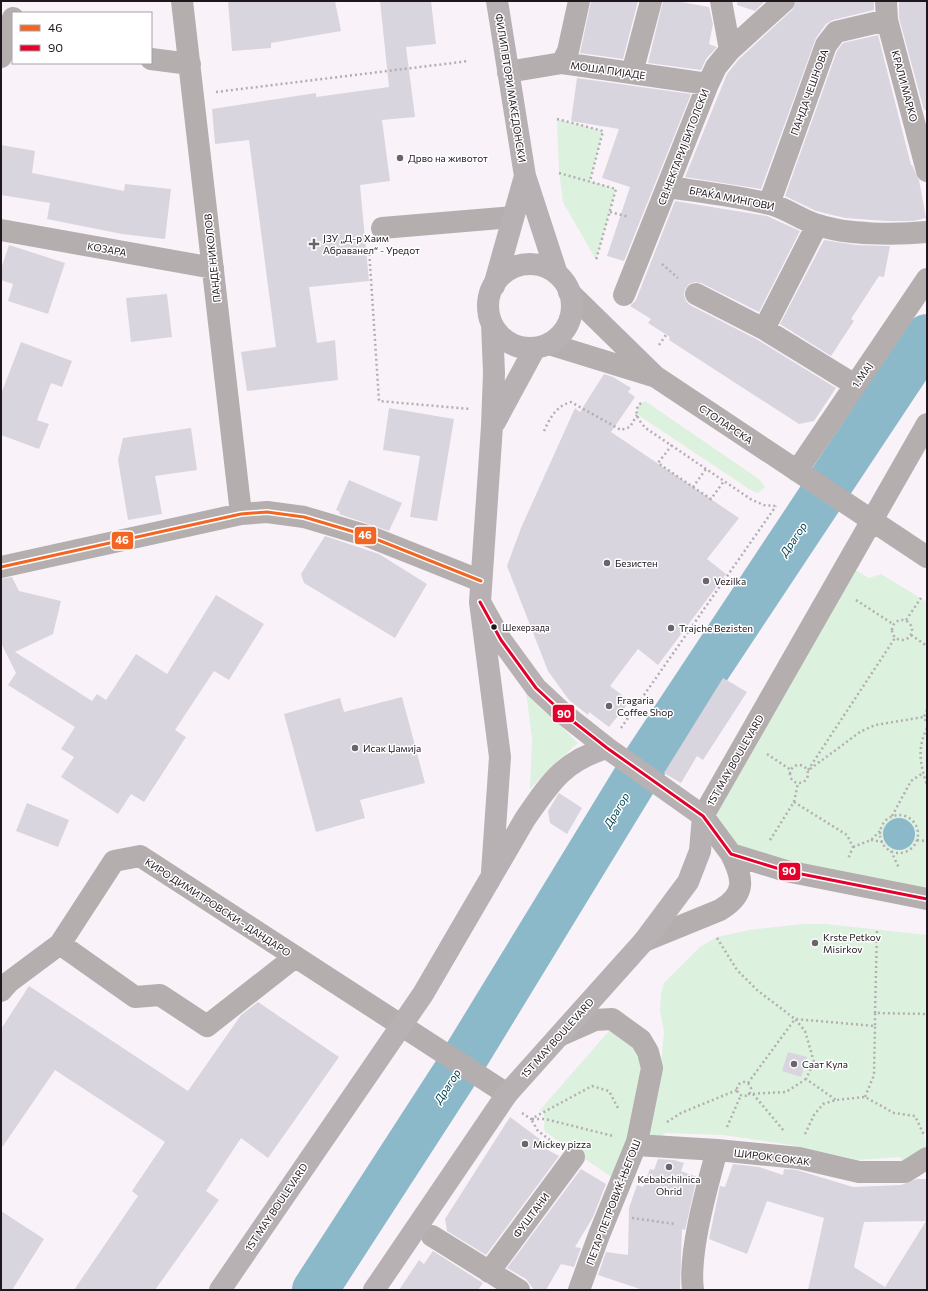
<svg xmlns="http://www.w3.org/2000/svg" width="928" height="1291" font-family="Commissioner,sans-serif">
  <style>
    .green { fill: #ddf1df }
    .water { fill: #8bb9c9 }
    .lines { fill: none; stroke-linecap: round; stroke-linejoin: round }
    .river { stroke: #8bb9c9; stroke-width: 46 }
    .building { fill: #d8d5de; fill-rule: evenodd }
    .path { stroke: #b3aeb1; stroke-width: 2.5; stroke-dasharray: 2 3; stroke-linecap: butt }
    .minor { stroke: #b4aeaf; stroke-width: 22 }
    .major { stroke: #b8b1b3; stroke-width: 22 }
    .bus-1-casing { stroke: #fff; stroke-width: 6 }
    .bus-2-casing { stroke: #fff; stroke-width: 6 }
    .bus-1 { stroke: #f26522; stroke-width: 3 }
    .bus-2 { stroke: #e4002b; stroke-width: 3 }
    .poi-dot { fill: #6c636b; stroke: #fff; stroke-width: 1.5 }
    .bus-dot { fill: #1f161e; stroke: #fff; stroke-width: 1.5 }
    .labels { text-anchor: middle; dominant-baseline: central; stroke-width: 3; stroke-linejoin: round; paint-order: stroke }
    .bus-label { font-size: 9px; fill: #1f161e; stroke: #fff; text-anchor: start }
    .street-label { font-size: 10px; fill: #1f161e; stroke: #fff }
    .poi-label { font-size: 10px; fill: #1f161e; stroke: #fff; text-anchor: start }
    .water-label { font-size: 11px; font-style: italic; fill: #014553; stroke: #fff }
    .line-badge { stroke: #fff; stroke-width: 1.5 }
    .badge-label { font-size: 11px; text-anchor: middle; font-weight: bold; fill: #fff }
  </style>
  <rect width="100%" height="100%" fill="#faf2f9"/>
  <!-- green -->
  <path class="green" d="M557,119l46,12 -13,50 26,8 -20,71 -33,-58 -4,-31z
    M645,401l114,78 6,8 -7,6 -9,-4 -111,-74 -1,-9z
    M847,565l22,13 12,-4 46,28v297l-196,-45 -28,-38z
    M526,692l52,51 -29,26 -19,20 2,-50z
    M803,924h23l101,11v195l-3,3 3,18 -22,21 -5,-15 -41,3 -68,-15 -68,-10 -58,-2 -11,12 -15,-2 23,-88 2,-23 -4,-21 1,-17 3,-11 36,-36 17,-10 32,-7z
    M615,1024l25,19 7,47 -34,88 -68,-46c-3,-8 3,-16 -5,-22z"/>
  <!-- water -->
  <path class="water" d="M883 834a16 16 0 1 1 32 0a16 16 0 1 1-32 0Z"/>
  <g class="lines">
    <!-- river -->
    <path class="river" d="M315,1290l143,-221 188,-308 281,-424"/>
  </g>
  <!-- building -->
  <path class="building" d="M228,1h107l6,30 -70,12v5l-39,3z
    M380,1h51l5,43 -30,3 9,70 -33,3 8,61 -30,4 9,96 -60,6 8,56 18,-3 3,40 -91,11 -6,-39 35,-5 -27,-207 -34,4 -3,-35 104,-16v4l73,-10z
    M591,1h47l-15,58 -43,-6z
    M663,1h13l33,6 4,17 -4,20 8,3 -11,12 -5,11 -53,-7z
    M737,1h28l-10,10 -18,-6z
    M796,1h78v9l-41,10 -7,4 -10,14 -55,151 -76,-12 42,-103 12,-15 53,-49z
    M899,1h28v109h-3l-25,-92z
    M878,35l33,130h1l7,15 7,38 -13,3h-26l-42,-3 -29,-7 -31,-15 52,-145 6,-8z
    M577,78l114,16 -67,167 -17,-5 23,-69 -28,-9 17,-49 -48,-8z
    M1,145l34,6 -3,22 92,18 1,-7 46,5 -6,50 -43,-5 -75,-15 3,-16 -49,-8z
    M675,201l92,15 33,15 -41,81 -58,-29 -6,-1 -6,2 -4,5 -1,6 2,6 4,4 68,35 78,48 -22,33 -15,3 -130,-84 1,-3 -22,-14 3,-4 -21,-13 6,-6z
    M824,240l32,5 34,1 -6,31 -5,-1 -28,43 3,2 -23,35 -51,-32z
    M9,245l56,18 -17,51 -40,-13 5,-17 -12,-4v-11z
    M167,294l5,43 -41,5 -5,-44z
    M21,342l51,19 -10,26 -11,-4 -14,37 12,4 -10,25 -38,-14v-41z
    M604,374l9,3 18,11 -3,4 7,5 -24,35 128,86 -32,41 19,15 -68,91 -20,-16 -28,37 20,15 -21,26 -20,-15 -1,3 -19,-15 -21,-29 -41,-105 14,-38 54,-120 5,4z
    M389,408l65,11 -17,102 -27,-4 10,-61 -37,-6z
    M191,428l6,42 -42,6 7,38 -34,6 -10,-60 5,-22z
    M349,480l53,23 -13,28 -50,-17 1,-2 -4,-2z
    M325,536l54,18 48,30 -32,54 -91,-55 -3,-9z
    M12,577l7,14 42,10 -8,33 -38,18 77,49 5,-7 9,6 30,-46 31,20 49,-79 48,29 -35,56 -15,-9 -39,59 11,7 -42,65 -13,-8 -13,20 -57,-37 13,-20 -13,-8 14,-22 -67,-42 8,-12 -15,-30v-64z
    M723,678l24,14 -44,68 -6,-4 -16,27 -17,-10z
    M402,697l23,86 -65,17 5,18 -49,14 -32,-118 56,-16 4,14z
    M559,793l23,15 -15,26 -17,-11 -2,-12z
    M27,803l42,17 -11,27 -42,-16z
    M29,986l159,105 53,-76 17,-13 81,55 -71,101 -27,-20 -35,53 13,9 -64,90h-81l64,-94 -6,-5 33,-49 -110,-72 -54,79v-120z
    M788,1052l19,5 -6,20 -19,-6z
    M510,1117l39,29 -3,3 13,7 -73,99 -39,-24 -2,-12z
    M658,1159l16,1 10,3 -3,8 16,6 -12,53 -3,-1 -2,61h-37l-45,-15 8,-23 22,3 1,-47 8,-23 6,2 7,-18 4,1z
    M733,1164l26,3 24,8 1,-6 13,1 56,17 48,-2 16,-6h10v111h-119l16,-72 -57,-17 -20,53 -38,-15 11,-53 5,1zM926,1221l-41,66 -31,-20 10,-45z
    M581,1169l25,15 -13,33 -18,30 6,1 -7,19 -13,-3 -15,26h-12l-8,-11 -19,-11z
    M1,1211l43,28 -32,51h-11z
    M433,1251l50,32 -5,7h-79l20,-30 5,4z"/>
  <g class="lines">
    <!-- path -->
    <path class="path" d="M216,92l253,-31
      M557,119l46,12 -13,50
      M559,173l57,16 -20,71
      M610,212l19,5
      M369,249l10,152 91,8
      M662,264l16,14
      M659,345l7,-10
      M641,403c-10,8 -1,20 6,26l105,71 12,5 11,1
      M544,431c6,-13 12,-25 27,-29l50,28 9,-3 7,-12
      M672,445l-14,18 35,24 13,-18
      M693,487l18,12 13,-18
      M856,600l37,24
      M892 630a10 10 0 1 1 20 0a10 10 0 1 1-20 0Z
      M906,620l15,-22
      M911,635l16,11
      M927,710l-3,7 3,6
      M621,728l155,-222
      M927,728c-10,20 -7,37 0,57
      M767,754l24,16
      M790 774a9 9 0 1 1 18 0a9 9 0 1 1-18 0Z
      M810,769l50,-37 15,-7 49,-8
      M808,770l87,-132
      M794,802l53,33 6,12 -5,12
      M880 834a19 19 0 1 1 38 0a19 19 0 1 1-38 0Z
      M892,816l19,-35 12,-8
      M770,840l24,-38 4,-19
      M871,840l12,2
      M917,840l10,1
      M853,847l18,-7 9,-9
      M891,851l8,17
      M717,938l20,32 20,20 38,29 80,7v-13l52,1
      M875,1013l2,-84
      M737 1089a7 7 0 1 1 14 0a7 7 0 1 1-14 0Z
      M748,1083l47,-64 10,12 9,31 -8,17 30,21
      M748,1094l38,-2 20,-13
      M753,1094l31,37
      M865,1097l9,-22 1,-49
      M522,1113l9,6 61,-33 17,5 10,19
      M667,1122l14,-9 56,-23
      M727,1127l14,-32
      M805,1134l9,-19 9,-11 13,-4 29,-3 29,16 21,3 9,19
      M554,1143l-16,-12 -7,-12h14l68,17
      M632,1218l43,6"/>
    <!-- minor -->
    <path class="minor" d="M182,1l59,513
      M886,1l1,19 40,151
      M730,50l54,-49
      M1,57l12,-39
      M151,59l39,5
      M562,63l6,-12 11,-50
      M508,72l54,-9 146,21
      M632,73l19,-72
      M668,187c34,5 69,9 102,17 18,5 31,16 48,21 29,10 78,10 109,7
      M769,204l57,-159 10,-13 51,-12
      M382,228l131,-11
      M1,230l212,38
      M569,292l87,85 271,180
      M696,294l68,35 91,56
      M624,295l84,-211 8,-17 14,-17 -9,-49
      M764,329l53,-104
      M549,344l104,32
      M927,424l-224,392 28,38 55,17 141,28
      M797,471l130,-192
      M1,567l240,-53 26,-2 37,5 64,19 113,45
      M644,941l76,-31c27,-16 23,-32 11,-56
      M60,944l54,-83 26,-5 367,238
      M1,991l8,-9 51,-38 75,53 25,-2 47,31 88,-69
      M559,1036l36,-16 17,-1 29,21 7,12 4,16 -15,74 -38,93 -20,55
      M636,1145l81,5 82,8 60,14h46l22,-14
      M432,1236l87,54
      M489,1272l85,-115
      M693,1290c-5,-37 14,-103 24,-140"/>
    <!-- major -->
    <path class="major" d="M497,1l28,175 32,98
      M488 306a42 42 0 1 1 84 0a42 42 0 1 1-84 0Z
      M494,286l31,-110
      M495,422l40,-74
      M492,872l8,-115 -20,-155 12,-176 2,-53 -2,-49
      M220,1290l203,-296 102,-175c25,-36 38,-58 82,-71
      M374,1290l133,-196 137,-153 44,-59 12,-31 3,-35 -96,-68 -42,-33 -29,-27 -35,-48 -21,-38"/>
    <defs>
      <path id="bus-1" d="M1,567l240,-53 26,-2 37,5 64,19 113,45"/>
      <path id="bus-2" d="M480,602l21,38 35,48 29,27 42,33 96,68 28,38 55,17 141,28"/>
    </defs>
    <!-- bus-1 casing -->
    <use href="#bus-1" class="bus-1-casing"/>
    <!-- bus-2 casing -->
    <use href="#bus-2" class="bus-2-casing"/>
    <!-- bus-1 -->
    <use href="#bus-1" class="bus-1"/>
    <!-- bus-2 -->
    <use href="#bus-2" class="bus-2"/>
  </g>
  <!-- markers -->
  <g class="poi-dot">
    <circle cx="400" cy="158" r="4"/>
    <path d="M312 238h4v4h4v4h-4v4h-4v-4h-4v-4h4z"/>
    <circle cx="607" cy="563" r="4"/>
    <circle cx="706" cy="581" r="4"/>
    <circle cx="671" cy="628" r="4"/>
    <circle cx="609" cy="706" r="4"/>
    <circle cx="355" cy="748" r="4"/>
    <circle cx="815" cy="943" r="4"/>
    <circle cx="794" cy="1064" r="4"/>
    <circle cx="525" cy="1144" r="4"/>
    <circle cx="669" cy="1167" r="4"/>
  </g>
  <circle class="bus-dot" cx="494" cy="627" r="3.5"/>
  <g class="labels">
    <!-- bus labels -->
    <g class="bus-label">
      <text x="502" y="627">Шехерзада</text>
    </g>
    <!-- street labels -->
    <g class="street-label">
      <text transform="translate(608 70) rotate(8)">МОША ПИЈАДЕ</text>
      <text transform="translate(905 86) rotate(75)">КРАЛИ МАРКО</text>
      <text transform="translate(511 88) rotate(81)">ФИЛИП ВТОРИ МАКЕДОНСКИ</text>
      <text transform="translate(809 92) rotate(-70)">ПАНДА ЧЕШНОВА</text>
      <text transform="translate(683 147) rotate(-69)">СВ.НЕКТАРИЈ БИТОЛСКИ</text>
      <text transform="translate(732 198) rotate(11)">БРАЌА МИНГОВИ</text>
      <text transform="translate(107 249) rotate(10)">КОЗАРА</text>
      <text transform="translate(212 258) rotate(-96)">ПАНДЕ НИКОЛОВ</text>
      <text transform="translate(862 375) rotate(-56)">1. МАЈ</text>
      <text transform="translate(726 424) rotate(34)">СТОЛАРСКА</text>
      <text transform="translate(735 760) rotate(-60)">1ST MAY BOULEVARD</text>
      <text transform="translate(218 907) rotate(33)">КИРО ДИМИТРОВСКИ - ДАНДАРО</text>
      <text transform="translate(557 1038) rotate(-48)">1ST MAY BOULEVARD</text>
      <text transform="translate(772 1157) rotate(7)">ШИРОК СОКАК</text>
      <text transform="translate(613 1202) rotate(-69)">ПЕТАР ПЕТРОВИЌ-ЊЕГОШ</text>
      <text transform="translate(276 1207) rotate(-56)">1ST MAY BOULEVARD</text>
      <text transform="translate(531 1215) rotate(-53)">ФУШТАНИ</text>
    </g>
    <!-- poi labels -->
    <g class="poi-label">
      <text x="408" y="158">Дрво на животот</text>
      <text x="323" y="238">ЈЗУ „Д-р Хаим<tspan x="323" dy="12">Абраванел“ - Уредот</tspan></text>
      <text x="615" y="563">Безистен</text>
      <text x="714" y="581">Vezilka</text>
      <text x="679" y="628">Trajche Bezisten</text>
      <text x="617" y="700">Fragaria<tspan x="617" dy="12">Coffee Shop</tspan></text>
      <text x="363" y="748">Исак Џамија</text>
      <text x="823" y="937">Krste Petkov<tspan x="823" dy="12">Misirkov</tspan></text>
      <text x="802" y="1064">Саат Кула</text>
      <text x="533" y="1144">Mickey pizza</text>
      <text x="669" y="1179" text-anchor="middle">Kebabchilnica<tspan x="669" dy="12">Ohrid</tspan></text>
    </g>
    <!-- water labels -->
    <g class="water-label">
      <text transform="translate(793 539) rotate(-56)">Драгор</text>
      <text transform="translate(616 810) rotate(-59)">Драгор</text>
      <text transform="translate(447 1086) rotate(-57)">Драгор</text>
    </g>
  </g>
  <g class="line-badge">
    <rect x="354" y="526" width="23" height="19" rx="4" fill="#f26522"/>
    <rect x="111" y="531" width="23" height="19" rx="4" fill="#f26522"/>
    <rect x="552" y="704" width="23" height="19" rx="4" fill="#e4002b"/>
    <rect x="778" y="862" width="23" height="19" rx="4" fill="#e4002b"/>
  </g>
  <g class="badge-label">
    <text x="365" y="539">46</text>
    <text x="122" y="544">46</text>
    <text x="564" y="718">90</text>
    <text x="789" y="875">90</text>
  </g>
  <!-- border -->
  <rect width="928" height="1291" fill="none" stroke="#1f161e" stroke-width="4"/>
  <!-- legend -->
  <rect x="12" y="12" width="140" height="52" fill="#ffffff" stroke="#a5a2a5"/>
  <rect x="20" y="25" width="20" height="6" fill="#f26522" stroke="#a5a2a5"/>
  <text x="48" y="32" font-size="12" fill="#1f161e">46</text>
  <rect x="20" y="45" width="20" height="6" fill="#e4002b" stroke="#a5a2a5"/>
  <text x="48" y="52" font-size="12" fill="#1f161e">90</text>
</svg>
